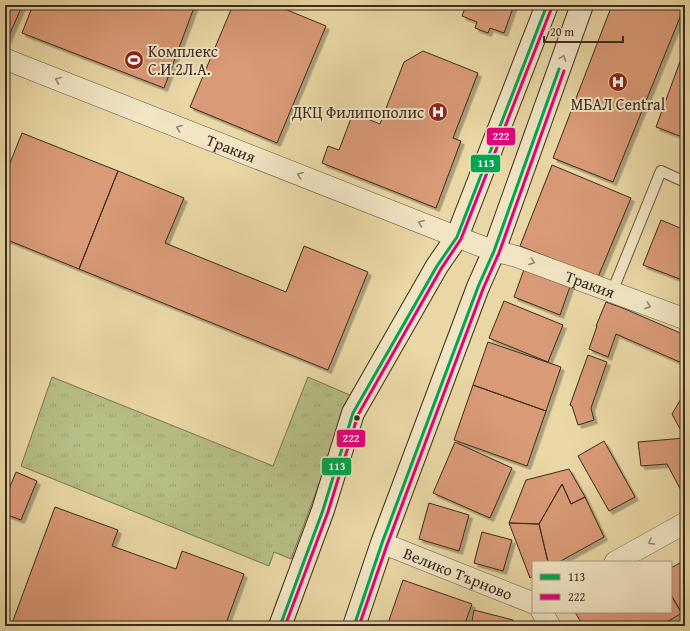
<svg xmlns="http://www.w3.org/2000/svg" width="690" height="631" font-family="'Gentium Book Plus',serif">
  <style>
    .grass { fill: url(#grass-tufts); stroke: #7a7452 }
    .building { fill: #d99a77; stroke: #3c2a1f; filter: url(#shadow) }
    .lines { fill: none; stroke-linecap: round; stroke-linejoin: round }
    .service-casing { stroke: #675540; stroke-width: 12 }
    .minor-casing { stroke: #675540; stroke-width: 22 }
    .secondary-casing { stroke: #3c2a1f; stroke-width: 24 }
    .service { stroke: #f1e5c4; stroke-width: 10 }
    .minor { stroke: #f1e5c4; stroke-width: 21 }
    .secondary { stroke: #f1e5c4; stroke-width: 22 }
    .bus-1-casing { stroke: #f1e5c4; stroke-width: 6 }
    .bus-2-casing { stroke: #f1e5c4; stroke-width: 6 }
    .bus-1 { stroke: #00a651; stroke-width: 3 }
    .bus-2 { stroke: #e5007d; stroke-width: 3 }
    .oneway { stroke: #968872 }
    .bus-dot { fill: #3c2a1f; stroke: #f1e5c4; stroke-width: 1.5 }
    .labels { text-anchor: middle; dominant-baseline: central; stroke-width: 4; stroke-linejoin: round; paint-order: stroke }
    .poi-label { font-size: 16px; fill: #3c2a1f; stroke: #f1e5c4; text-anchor: start }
    .street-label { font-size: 16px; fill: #3c2a1f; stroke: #f1e5c4 }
    .line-badge { stroke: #f1e5c4; stroke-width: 1.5 }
    .badge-label { font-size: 11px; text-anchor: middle; font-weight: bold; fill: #fff }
  </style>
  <defs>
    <pattern id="grass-tufts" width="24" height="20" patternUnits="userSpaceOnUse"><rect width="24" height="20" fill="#b7be86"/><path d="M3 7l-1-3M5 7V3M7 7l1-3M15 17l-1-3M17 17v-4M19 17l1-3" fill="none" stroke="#9ea373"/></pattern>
    <filter id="shadow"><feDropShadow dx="3.5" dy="3.5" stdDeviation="0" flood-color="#0004"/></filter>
  </defs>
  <rect width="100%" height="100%" fill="#e9d7a5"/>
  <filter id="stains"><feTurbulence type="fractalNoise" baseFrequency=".005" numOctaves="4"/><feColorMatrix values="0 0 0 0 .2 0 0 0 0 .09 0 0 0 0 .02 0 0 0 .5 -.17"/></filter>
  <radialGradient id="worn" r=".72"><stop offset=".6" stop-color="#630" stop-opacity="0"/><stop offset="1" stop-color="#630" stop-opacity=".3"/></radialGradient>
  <!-- grass -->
  <path class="grass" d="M52,377l221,89 35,-89 44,19 -61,163 -17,-7 -5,14 -248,-100z"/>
  <!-- building -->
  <path class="building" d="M5,5h13l4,1 -17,39z
    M33,5h162l-31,83 -142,-55z
    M233,5h42l51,21 -49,117 -87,-36z
    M466,5h48l-10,28 -14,-5 -2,5 -13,-5 2,-6 -15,-6z
    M612,5h73l-72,177 -60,-24z
    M685,48v90l-29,-11z
    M423,51l55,22 -25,65 8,3 -25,67 -114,-45 6,-17 11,4 14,-37 27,11 24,-62z
    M22,133l96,38 -39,98 -74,-30v-78l5,2z
    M552,165l79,33 -33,79 -78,-31z
    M118,171l66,27 -19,45 121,49 18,-46 64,26 -40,98 -249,-101z
    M661,220l24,10v51l-42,-16z
    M526,264l46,17 -12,34 -46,-18z
    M504,301l59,24 -15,37 -59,-24z
    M606,302l19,7 60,26v21l-3,7 -66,-29 -8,23 -19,-8 8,-23h-1z
    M488,342l73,25 -15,44 -73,-26z
    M588,355l19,7 -16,46 3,12 -16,5 -6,-19 -2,-1z
    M473,385l73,26 -19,55 -73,-26z
    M685,392v46l-13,-24z
    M685,438v57l-1,1 -17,-32 -26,2 -3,-24z
    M604,441l31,56 -26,14 -31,-55z
    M455,442l57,26 -22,50 -57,-25z
    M569,469l16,28 -14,7 -9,-20 -23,40 -30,-1 17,-43z
    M16,472l21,9 -16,39 -16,-6v-15z
    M562,484l9,20 14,-7 19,40 -45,25h-11l-9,-38z
    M429,503l40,12 -10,36 -40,-12z
    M55,507l63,23 -6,16 64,23 6,-18 62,23 -19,52h-214z
    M509,523l30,1 9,38h-15v14l-3,2z
    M482,532l30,8 -9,31 -29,-8z
    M685,560v59l-14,-24v-27z
    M403,580l69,24 -8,22h-77z
    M671,595l11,18 -22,13h-77l-8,-14h96z
    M474,610l39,10 -1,6h-41z"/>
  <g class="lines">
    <defs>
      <path id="service" d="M612,292l49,-121 24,11"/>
      <g id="minor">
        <path id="s1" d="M5,59l452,178 37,14 21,5 170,63"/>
        <path id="s2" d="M382,543l151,60"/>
        <path d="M615,562l70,-39"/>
        <path d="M542,612l8,14"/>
      </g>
      <path id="secondary" d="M280,626l43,-116 30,-97 84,-147 20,-29 90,-232
        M354,626l28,-83 96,-256 16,-36 88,-246"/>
    </defs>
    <!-- service casing -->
    <use href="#service" class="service-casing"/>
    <!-- minor casing -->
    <use href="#minor" class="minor-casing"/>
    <!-- secondary casing -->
    <use href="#secondary" class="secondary-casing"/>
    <!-- service -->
    <use href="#service" class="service"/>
    <!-- minor -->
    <use href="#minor" class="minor"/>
    <!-- secondary -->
    <use href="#secondary" class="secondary"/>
    <defs>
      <path id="bus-1" d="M280,626l43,-116 30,-97 84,-147 20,-29 90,-232
        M354,626l28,-83 96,-256 16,-36 65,-182"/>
      <path id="bus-2" d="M285,626l43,-114 30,-97 83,-146 20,-30 91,-232
        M359,626l28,-81 96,-256 16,-36 65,-182"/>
    </defs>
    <!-- bus-1 casing -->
    <use href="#bus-1" class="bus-1-casing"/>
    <!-- bus-2 casing -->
    <use href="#bus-2" class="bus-2-casing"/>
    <!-- bus-1 -->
    <use href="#bus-1" class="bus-1"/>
    <!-- bus-2 -->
    <use href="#bus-2" class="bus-2"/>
  </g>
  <!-- one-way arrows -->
  <defs><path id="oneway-chevron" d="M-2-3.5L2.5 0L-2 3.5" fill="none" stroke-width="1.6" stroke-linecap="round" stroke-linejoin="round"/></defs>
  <g class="oneway">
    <use href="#oneway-chevron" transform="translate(563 58) rotate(-70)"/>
    <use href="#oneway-chevron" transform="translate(58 80) rotate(-159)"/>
    <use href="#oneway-chevron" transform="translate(179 128) rotate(-159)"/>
    <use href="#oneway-chevron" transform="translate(300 175) rotate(-159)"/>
    <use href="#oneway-chevron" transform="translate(421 223) rotate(-159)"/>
    <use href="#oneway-chevron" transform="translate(532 262) rotate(20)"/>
    <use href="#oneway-chevron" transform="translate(648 306) rotate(20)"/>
    <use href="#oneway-chevron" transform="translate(651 542) rotate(151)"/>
  </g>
  <!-- icons -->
  <defs>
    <symbol id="stadium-disc" viewBox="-11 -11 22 22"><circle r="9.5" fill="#8f2418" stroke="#f1e5c4"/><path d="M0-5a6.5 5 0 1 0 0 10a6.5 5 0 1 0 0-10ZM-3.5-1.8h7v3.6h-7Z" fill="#fff"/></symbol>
    <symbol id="hospital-disc" viewBox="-11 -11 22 22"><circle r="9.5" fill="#8f2418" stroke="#f1e5c4"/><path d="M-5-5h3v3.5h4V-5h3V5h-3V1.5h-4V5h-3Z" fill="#fff"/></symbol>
  </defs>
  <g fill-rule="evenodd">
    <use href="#stadium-disc" x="123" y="49" width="22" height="22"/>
    <use href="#hospital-disc" x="607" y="71" width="22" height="22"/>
    <use href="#hospital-disc" x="427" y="101" width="22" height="22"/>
  </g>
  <!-- markers -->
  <circle class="bus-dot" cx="357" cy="418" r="3.5"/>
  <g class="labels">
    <!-- poi labels -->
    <g class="poi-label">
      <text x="148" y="51">Kомплекс<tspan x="148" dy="18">С.И.2Л.А.</tspan></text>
      <text x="618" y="104" text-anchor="middle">МБАЛ Central</text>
      <text x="424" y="112" text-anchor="end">ДКЦ Филипополис</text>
    </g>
    <!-- street labels -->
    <g class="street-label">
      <text stroke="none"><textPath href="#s1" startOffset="243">Тракия</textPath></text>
      <text stroke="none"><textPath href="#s1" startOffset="627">Тракия</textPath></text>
      <text stroke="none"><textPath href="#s2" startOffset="82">Велико Търново</textPath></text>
    </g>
  </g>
  <g class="line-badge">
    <rect x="486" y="127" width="30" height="19" rx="4" fill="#e5007d"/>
    <rect x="470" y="154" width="31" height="19" rx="4" fill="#00a651"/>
    <rect x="336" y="429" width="30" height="19" rx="4" fill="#e5007d"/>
    <rect x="321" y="457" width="31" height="19" rx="4" fill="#00a651"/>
  </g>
  <g class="badge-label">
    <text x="501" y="140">222</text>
    <text x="486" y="167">113</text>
    <text x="351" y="442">222</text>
    <text x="337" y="470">113</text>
  </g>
  <!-- margin -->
  <rect width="690" height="631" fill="none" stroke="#e9d7a5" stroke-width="20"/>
  <rect x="6" y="6" width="678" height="619" fill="none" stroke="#3c2a1f" stroke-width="2"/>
  <rect x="10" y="10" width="670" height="611" fill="none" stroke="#3c2a1f"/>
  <!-- legend -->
  <rect x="532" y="561" width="140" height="52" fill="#f1e5c4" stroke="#a99a82"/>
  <rect x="540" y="574" width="20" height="6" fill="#00a651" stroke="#a99a82"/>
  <text x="568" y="581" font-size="12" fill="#3c2a1f">113</text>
  <rect x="540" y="594" width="20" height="6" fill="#e5007d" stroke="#a99a82"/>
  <text x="568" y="601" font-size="12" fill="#3c2a1f">222</text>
  <!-- scale -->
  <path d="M544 36v6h79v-6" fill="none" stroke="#3c2a1f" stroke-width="2"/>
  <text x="550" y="36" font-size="12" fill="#3c2a1f" stroke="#f1e5c4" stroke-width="3" paint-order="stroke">20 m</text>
  <rect width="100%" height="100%" filter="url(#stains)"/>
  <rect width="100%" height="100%" fill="url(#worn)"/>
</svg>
